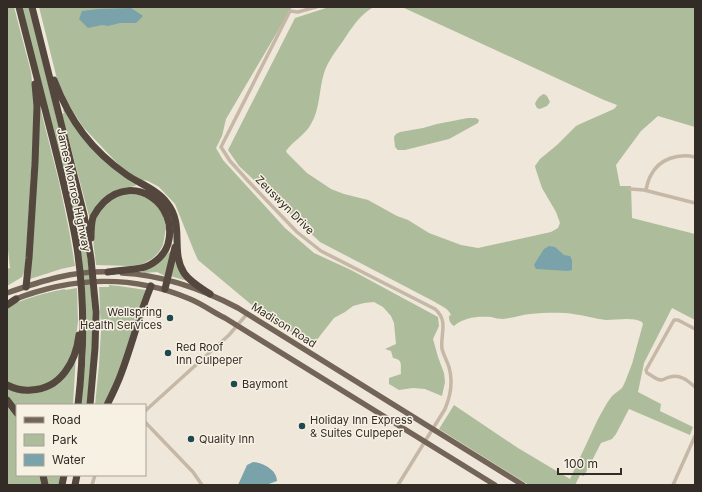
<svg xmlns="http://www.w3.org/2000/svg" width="702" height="492" font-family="Inter,sans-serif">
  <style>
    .green { fill: #adbc9a }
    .water { fill: #7aa2aa }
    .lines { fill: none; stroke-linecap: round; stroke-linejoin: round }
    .street { stroke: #c6b8a6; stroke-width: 3.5 }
    .primary { stroke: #736458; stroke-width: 5.5 }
    .highway { stroke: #53473e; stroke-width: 7 }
    .poi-dot { fill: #1f4850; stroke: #f7f1e4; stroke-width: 1.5 }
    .labels { text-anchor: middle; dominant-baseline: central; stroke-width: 3; stroke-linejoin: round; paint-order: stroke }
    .street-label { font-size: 11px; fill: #322b26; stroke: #f7f1e4 }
    .poi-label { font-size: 11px; fill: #322b26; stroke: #f7f1e4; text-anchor: start }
  </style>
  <rect width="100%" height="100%" fill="#efe7d9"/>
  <!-- green -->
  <path class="green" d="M7,7h7l17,65 4,36 -10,162 -3,7 -15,9v-17l3,-1 -3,-27z
    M22,7h7l50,203 6,32 5,33 2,35v38l-5,57h-6l5,-49 -1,-61z
    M39,7h253l-66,112 -4,17 -6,12 7,12 62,68 29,25 37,17 87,47 1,9 -6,13 5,18 6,16 1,9 -3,14 -17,-7 -12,-1 -14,2 -10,-6v-6l12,-4c-1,-8 3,-14 -8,-16l-2,-7 -6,-2 11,-5 -2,-21 -3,-7 -8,-9 -9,-5 -10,1 -11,3 -8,6 -11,6 -22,28 -59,-40 -55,-46 -4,-9 -19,-47 -16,-17 -11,-6 -10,-2 -20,-15 -35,-37 -14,-22 -12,-26z
    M329,7h45c-4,2 -7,4 -10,7 -9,8 -15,18 -21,27 -7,10 -15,20 -19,32 -5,16 -4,36 -13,51 -6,11 -18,17 -25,27l1,2 20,20 24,16 13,5 24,6 29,16 11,4 21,13 32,12 17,3 73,-16 7,-4 2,-5 -1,-3 -3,-8 -14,-24 -6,-18 -1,-4 5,-7 17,-14 19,-19 4,-2 34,-15 2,-2 1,-2 -13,-5 -202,-93h293v120l-37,-11 -17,15 -25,34 4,21h11l1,32 63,16v86l-23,-12 -28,55 -6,29 23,12 -1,7 33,16 -3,8 -61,-26 -13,25 -4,5 -11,4 -17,33 -4,-1 -5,10h-46l-90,-56 15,-24 64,43 52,31 28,-60 9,-16 5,-7 10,-8 3,-6 7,-18 11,-40 -1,-2c-9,-5 -25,-2 -36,-2 -11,-1 -22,-5 -33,-6 -13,-2 -30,-1 -43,0 -9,1 -17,4 -27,5 -4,0 -8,-1 -12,-2 -13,-1 -27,0 -37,9 -4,-3 -5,-5 -5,-10l2,-1c-3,-7 -10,-9 -16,-13l-115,-60 -81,-76 -11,-16 67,-132z
    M544,94l3,2 3,6 -3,4 -7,3 -3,-1 -2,-4c2,-5 4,-8 9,-10z
    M39,103l20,79 10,48 6,36 -14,3 -31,10z
    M65,109l8,13 63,62v1l-1,1c-11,2 -24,4 -31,12 -5,5 -9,13 -14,19l-1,-1 -27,-102 2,-1 -1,-3z
    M468,118h8l3,2 -1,3 -29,16 -44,11h-7l-3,-3 -1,-10 2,-3 4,-2 23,-4 14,-4z
    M123,194h13l13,4 13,13 4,17 -3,17 -4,7 -6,6 -10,6 -13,2 -34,-1c-2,-21 -9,-48 10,-62 5,-4 12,-6 17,-9z
    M169,252l3,1 -7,23 -8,-4 -13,1 -2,-2c11,-6 20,-10 27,-19z
    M175,256l16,26 -21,-6z
    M109,285l10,1 27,4 -15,49 -25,66h-11l4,-40 2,-34 -2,-44h10z
    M77,288l1,33 -3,25 -11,24 -18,15 -23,3 -16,-6v-75c18,-9 38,-14 58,-18v1z
    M76,354l-3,51h-56v4l-10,-14v-7l39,2z
    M7,403l10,14v58h24l3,10h-37z
    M45,475h16l-2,10h-12z"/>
  <!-- water -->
  <path class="water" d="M131,8l12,8 -7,7h-16l-12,3 -6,-1 -14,3 -9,-9 3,-8 17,-2z
    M549,246l6,1 9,8 6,1 2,4v10l-4,1 -32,-2 -2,-4 1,-2 9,-14z
    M253,462c10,1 24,8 24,19l-11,4h-28l9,-20z"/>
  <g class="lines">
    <!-- street -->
    <path class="street" d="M316,7l-18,5 -8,-1 -69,136 9,14 20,22 47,49 24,19 114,58c14,12 5,25 7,40 2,7 5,12 7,18 4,14 2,28 -4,42l-47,76
      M630,189l14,1 51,13
      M646,190c1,-5 2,-10 5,-15 8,-16 27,-22 44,-18
      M695,329l-17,-9h-4l-28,50 1,3 2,1c3,2 8,6 12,6 3,0 6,-3 9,-3 10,-3 17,3 25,10
      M145,411l84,-76 18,-21
      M145,422l48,50 9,13
      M92,485l3,-10
      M673,485l22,-49"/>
    <!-- primary -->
    <path class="primary" d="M122,273c41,2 80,16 116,35l285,177
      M7,293c34,-12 68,-23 105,-21
      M13,300c58,-23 119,-26 177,-1 12,5 23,13 35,19l270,167"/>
    <!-- highway -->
    <path class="highway" d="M19,7c10,38 19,76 29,114 11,42 22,84 29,127 8,52 7,105 1,157
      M32,7l52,208 7,44 5,53 -1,36 -5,57
      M54,80c16,41 37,70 73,95 13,9 31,15 40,28 18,22 3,48 17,70 6,9 17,15 26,21
      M91,238c0,-7 0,-14 2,-21 3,-6 7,-11 11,-15 30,-29 75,2 64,42 -3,10 -12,19 -23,23 -9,3 -26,3 -37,5
      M26,287l3,-29 6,-95 2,-57 -2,-22
      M165,289l10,-42
      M7,305l9,-6
      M7,385c8,4 16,6 24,5 30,-1 45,-29 48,-55
      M7,400l10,13
      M107,405c5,-10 10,-20 14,-31 11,-29 18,-59 30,-88
      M43,475l2,10
      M62,485l2,-10
      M75,485l2,-10"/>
  </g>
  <!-- markers -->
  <g class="poi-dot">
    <circle cx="170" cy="318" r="4"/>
    <circle cx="168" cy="353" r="4"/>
    <circle cx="234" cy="384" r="4"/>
    <circle cx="302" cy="426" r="4"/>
    <circle cx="191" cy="439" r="4"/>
  </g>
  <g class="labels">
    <!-- street labels -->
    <g class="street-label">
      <text transform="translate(74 190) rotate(78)">James Monroe Highway</text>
      <text transform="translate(285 205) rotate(45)">Zeuswyn Drive</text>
      <text transform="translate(284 325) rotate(32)">Madison Road</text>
    </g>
    <!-- poi labels -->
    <g class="poi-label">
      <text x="162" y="312" text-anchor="end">Wellspring<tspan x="162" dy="13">Health Services</tspan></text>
      <text x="176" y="347">Red Roof<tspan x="176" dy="13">Inn Culpeper</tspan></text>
      <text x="242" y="384">Baymont</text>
      <text x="310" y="420">Holiday Inn Express<tspan x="310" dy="13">&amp; Suites Culpeper</tspan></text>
      <text x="199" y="439">Quality Inn</text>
    </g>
  </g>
  <!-- border -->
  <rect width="702" height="492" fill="none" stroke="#322b26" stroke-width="16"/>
  <!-- legend -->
  <rect x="16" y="404" width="130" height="72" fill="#f7f1e4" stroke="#a8a298"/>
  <rect x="24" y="417" width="20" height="6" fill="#736458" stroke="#a8a298"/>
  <text x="52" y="424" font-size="12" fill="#322b26">Road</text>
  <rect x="24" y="434" width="20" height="12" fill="#adbc9a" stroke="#a8a298"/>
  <text x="52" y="444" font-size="12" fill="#322b26">Park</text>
  <rect x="24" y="454" width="20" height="12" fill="#7aa2aa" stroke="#a8a298"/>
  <text x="52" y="464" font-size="12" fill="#322b26">Water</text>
  <!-- scale -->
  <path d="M558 468v6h63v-6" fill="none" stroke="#322b26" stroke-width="2"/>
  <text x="564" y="468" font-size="12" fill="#322b26" stroke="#f7f1e4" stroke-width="3" paint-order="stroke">100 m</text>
</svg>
